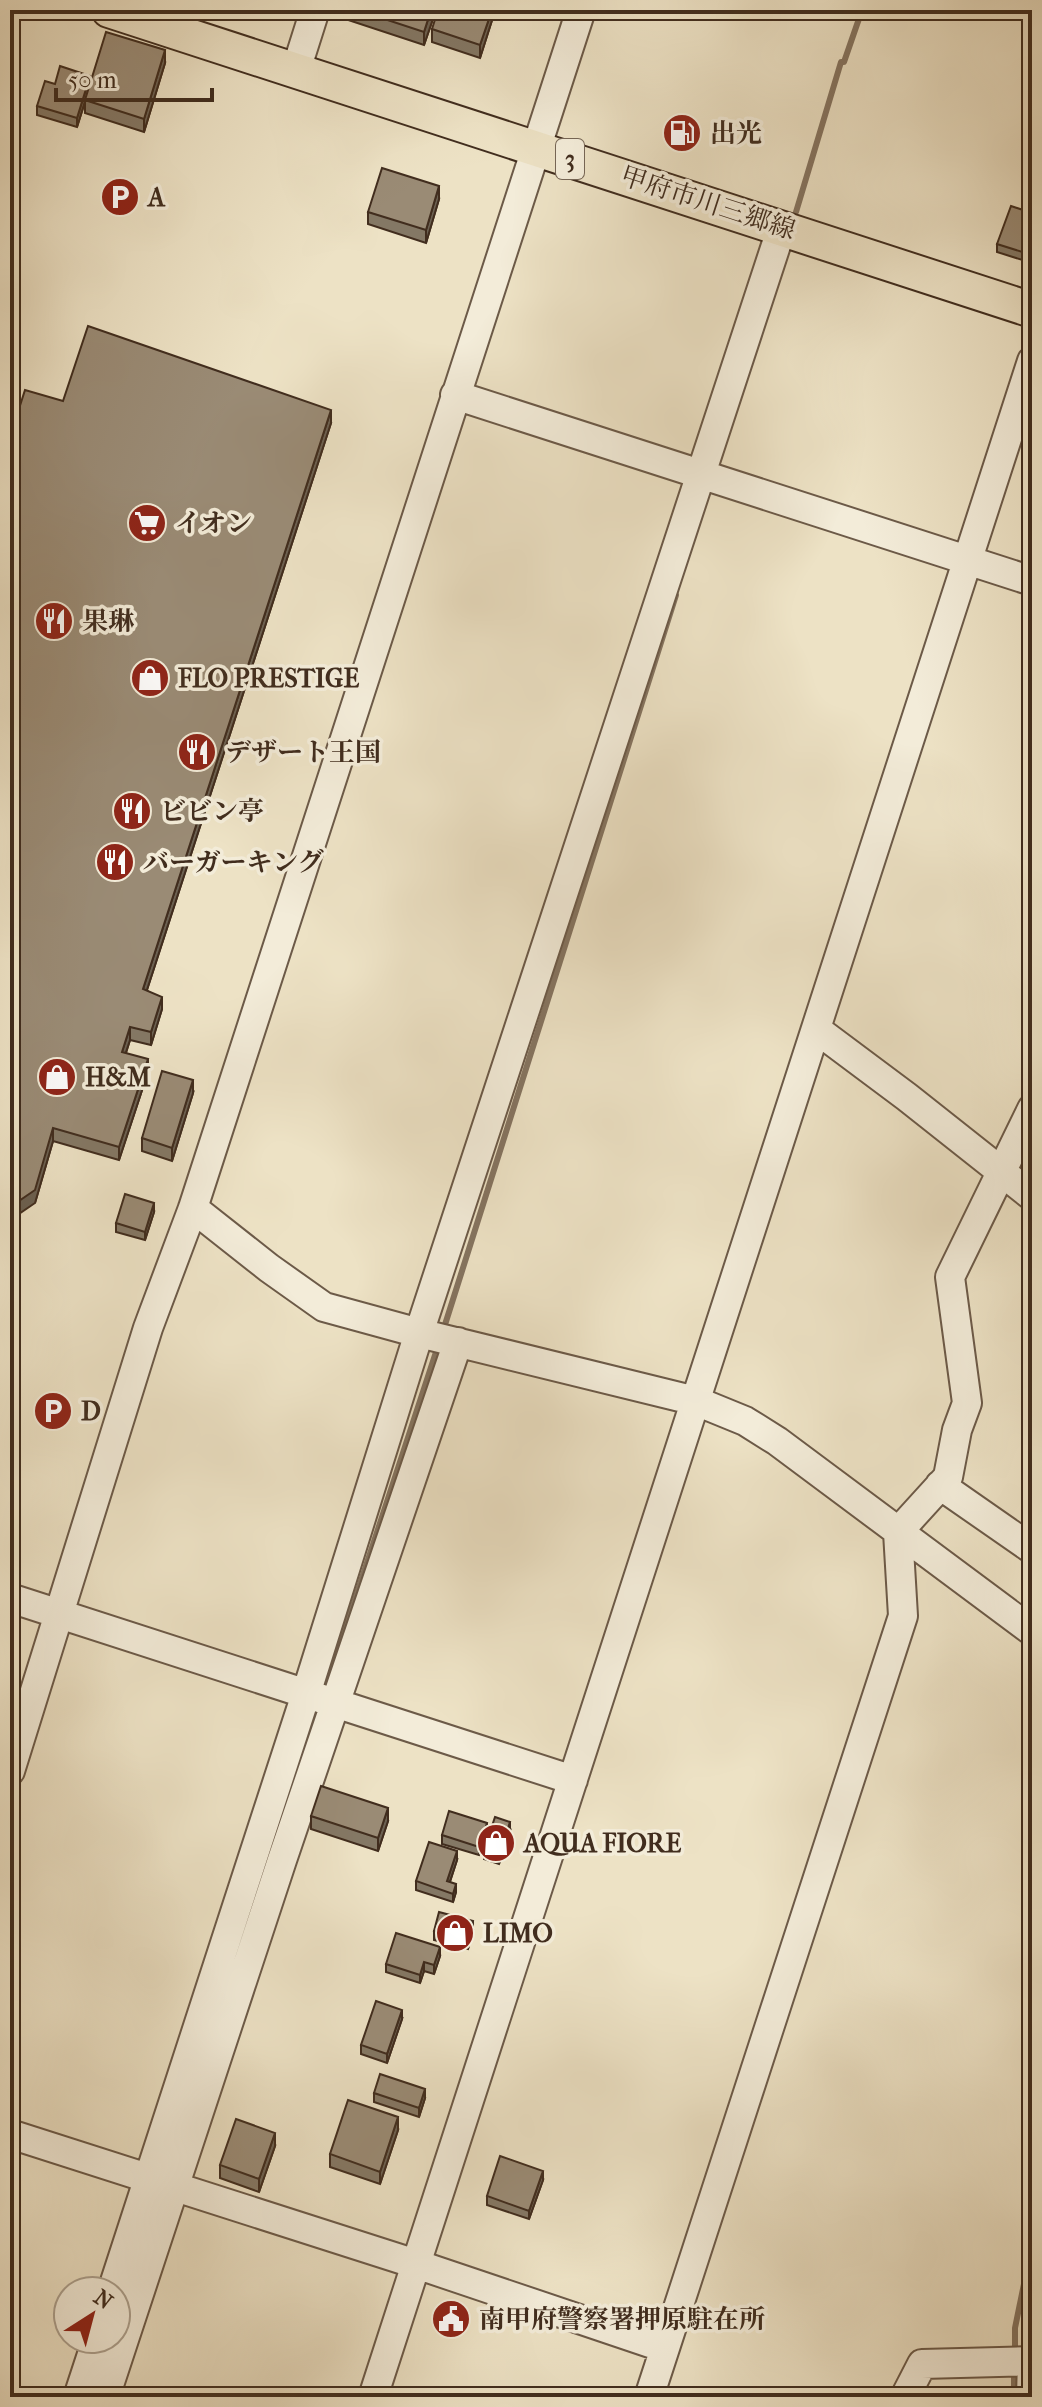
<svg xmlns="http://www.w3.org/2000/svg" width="1042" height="2407" font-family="'IM FELL French Canon','Noto Serif JP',serif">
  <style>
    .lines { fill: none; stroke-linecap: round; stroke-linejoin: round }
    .stream { stroke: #857460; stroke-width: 6 }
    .minor-casing { stroke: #6c5a48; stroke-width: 32 }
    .major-casing { stroke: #412d1e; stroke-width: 38 }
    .minor { stroke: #f3ecd9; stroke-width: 28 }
    .major { stroke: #ede2c5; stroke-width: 34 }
    .wall { fill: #847865; stroke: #412d1e; stroke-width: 2 }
    .shaded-wall { fill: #6c6152; stroke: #412d1e; stroke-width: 2 }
    .building { fill: #9a8b75; stroke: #412d1e; stroke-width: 2 }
    .labels { text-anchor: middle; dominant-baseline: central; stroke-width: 7; stroke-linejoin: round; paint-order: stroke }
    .shield { fill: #f3ecd9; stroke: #766656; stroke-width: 2 }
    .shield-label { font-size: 24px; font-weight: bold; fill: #412d1e }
    .poi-label { font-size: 26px; font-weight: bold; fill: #412d1e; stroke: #f3ecd9; text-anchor: start }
    .street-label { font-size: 26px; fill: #412d1e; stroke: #f3ecd9 }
  </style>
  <rect width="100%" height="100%" fill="#ede2c5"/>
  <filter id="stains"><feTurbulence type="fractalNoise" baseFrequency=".0025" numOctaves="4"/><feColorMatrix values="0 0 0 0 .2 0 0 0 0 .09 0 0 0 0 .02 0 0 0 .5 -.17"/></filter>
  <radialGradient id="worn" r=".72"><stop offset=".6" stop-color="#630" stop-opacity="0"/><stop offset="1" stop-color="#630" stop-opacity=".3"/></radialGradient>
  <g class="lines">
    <!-- stream -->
    <path class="stream" d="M796,212l45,-150h3l18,-52
      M443,1331l233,-736
      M328,1682l110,-336
      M1015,2355v-27l9,-44 8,-18
      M1014,2397v-26"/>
    <defs>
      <path id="minor" d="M296,70l19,-60
        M455,395l577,186
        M816,1029l91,68 125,99
        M193,1208l76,60 55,39 95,26 277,68 49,20 32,20 255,190
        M940,1485l92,64
        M10,1598l563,182
        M10,1771l138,-443 45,-120 388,-1198
        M10,2134l406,130 249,84 -16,49
        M112,2291l194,-597 113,-361 363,-1106
        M665,2348l238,-732 -5,-84 50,-55 9,-47 10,-27 -17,-126 82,-168
        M78,2397l19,-58
        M105,2397l177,-537 176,-518
        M373,2397l659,-2036
        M905,2397l17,-33 110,-3
        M1031,2397l1,-36"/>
      <path id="major" d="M109,10l923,300"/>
    </defs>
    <!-- minor casing -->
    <use href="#minor" class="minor-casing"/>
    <!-- major casing -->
    <use href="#major" class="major-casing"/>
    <!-- minor -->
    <use href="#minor" class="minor"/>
    <!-- major -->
    <use href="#major" class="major"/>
  </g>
  <!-- wall -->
  <path class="wall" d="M327,10h109l-12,35 -97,-32z
    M493,10v7l-13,41 -48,-16v-13z
    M165,63l-21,69 -59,-19v-11l-8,25 -40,-12v-9l18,-22 35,-1z
    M439,199l-13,44 -58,-19v-12z
    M1032,213v50l-35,-11v-8z
    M63,401l268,22 -184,567 15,19 -11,36 -21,-5 -4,13 22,19 -29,88 -66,-19 -18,62z
    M193,1093l-21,68 -30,-10v-13z
    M154,1212l-9,28 -29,-8v-9z
    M311,1816l77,5 -10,30 -67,-22z
    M487,1831l-8,24 -37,-11v-9z
    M510,1831l-11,33 -15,-5v-9z
    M457,1860l-7,22 6,10 -3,10 -37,-12v-9z
    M473,1930l-5,19 -34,-9v-9z
    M440,1956l-6,18 -10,-3 -4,12 -34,-11v-8z
    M402,2019l-15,44 -26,-9v-9z
    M374,2093l51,5 -6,19 -45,-15z
    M398,2130l-18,54 -50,-17v-13z
    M275,2146l-16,46 -39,-14v-13z
    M543,2180l-14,39 -42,-14v-9z"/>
  <!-- shaded-wall -->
  <path class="shaded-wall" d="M431,10h5l-12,35v-13z
    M492,10h1v7l-13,41v-13z
    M165,50v13l-21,69v-13z
    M90,76v9l-13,42v-9z
    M439,186v13l-13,44v-13z
    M331,410v13l-188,579v-13z
    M162,997v12l-11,36v-13z
    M130,1027v13l-8,24v-12z
    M148,1059v13l-29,88v-13z
    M193,1080v13l-21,68v-13z
    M53,1128v13l-18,62 -25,17v-13z
    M154,1203v9l-9,28v-8z
    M388,1808v13l-10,30v-13z
    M510,1822v9l-11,33v-9z
    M487,1823v8l-8,24v-8z
    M457,1851v9l-10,30v-9z
    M456,1884v8l-3,10v-8z
    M473,1921v9l-5,19v-9z
    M440,1947v9l-6,18v-9z
    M424,1962v9l-4,12v-8z
    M402,2010v9l-15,44v-9z
    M425,2089v9l-6,19v-9z
    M398,2117v13l-18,54v-12z
    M275,2133v13l-16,46v-13z
    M543,2171v9l-14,39v-8z"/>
  <!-- building -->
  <path class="building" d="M357,10h74l-7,22z
    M438,10h54l-12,35 -48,-16z
    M106,32l59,18 -21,69 -59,-19z
    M60,66l30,10 -13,42 -40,-12 8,-25 10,3z
    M382,168l57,18 -13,44 -58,-18z
    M1011,206l21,7v42l-35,-11z
    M88,326l243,84 -188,579 19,8 -11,35 -21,-5 -8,25 26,7 -29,88 -66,-19 -18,62 -25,17v-770l15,-47 38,11z
    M162,1071l31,9 -21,68 -30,-10z
    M125,1194l29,9 -9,29 -29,-9z
    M321,1786l67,22 -10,30 -67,-22z
    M449,1811l38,12 -8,24 -37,-12z
    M495,1817l15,5 -11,33 -15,-5z
    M429,1842l28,9 -10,30 9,3 -3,10 -37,-13z
    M439,1912l34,9 -5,19 -34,-9z
    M396,1933l44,14 -6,18 -10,-3 -4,13 -34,-11z
    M376,2001l26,9 -15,44 -26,-9z
    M380,2074l45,15 -6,19 -45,-15z
    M348,2100l50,17 -18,55 -50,-18z
    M236,2119l39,14 -16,46 -39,-14z
    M500,2156l43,15 -14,40 -42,-15z"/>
  <!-- icons -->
  <defs>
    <symbol id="fuel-disc" viewBox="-11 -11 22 22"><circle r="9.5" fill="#8f2418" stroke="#f3ecd9"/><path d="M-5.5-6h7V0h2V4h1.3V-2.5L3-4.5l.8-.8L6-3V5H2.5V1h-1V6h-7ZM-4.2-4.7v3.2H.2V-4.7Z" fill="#fff"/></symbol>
    <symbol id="parking-disc" viewBox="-11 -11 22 22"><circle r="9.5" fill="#8f2418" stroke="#f3ecd9"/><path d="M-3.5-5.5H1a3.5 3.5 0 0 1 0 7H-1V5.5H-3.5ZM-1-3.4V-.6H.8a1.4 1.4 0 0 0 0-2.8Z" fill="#fff"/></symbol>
    <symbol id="supermarket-disc" viewBox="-11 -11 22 22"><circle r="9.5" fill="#8f2418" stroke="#f3ecd9"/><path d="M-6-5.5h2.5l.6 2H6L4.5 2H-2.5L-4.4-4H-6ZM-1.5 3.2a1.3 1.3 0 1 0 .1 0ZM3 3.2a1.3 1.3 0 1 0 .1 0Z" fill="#fff"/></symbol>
    <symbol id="restaurant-disc" viewBox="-11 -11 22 22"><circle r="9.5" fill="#8f2418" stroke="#f3ecd9"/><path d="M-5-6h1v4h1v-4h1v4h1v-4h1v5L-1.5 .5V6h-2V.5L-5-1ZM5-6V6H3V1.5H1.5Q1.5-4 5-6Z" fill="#fff"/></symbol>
    <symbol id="shop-disc" viewBox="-11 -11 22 22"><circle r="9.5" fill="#8f2418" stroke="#f3ecd9"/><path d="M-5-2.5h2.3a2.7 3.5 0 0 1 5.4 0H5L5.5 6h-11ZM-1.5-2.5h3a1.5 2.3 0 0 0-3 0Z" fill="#fff"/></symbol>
    <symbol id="civic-disc" viewBox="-11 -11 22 22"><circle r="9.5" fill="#8f2418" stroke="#f3ecd9"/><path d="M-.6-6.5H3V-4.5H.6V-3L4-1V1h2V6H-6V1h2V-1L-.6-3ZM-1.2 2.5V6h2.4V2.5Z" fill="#fff"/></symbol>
  </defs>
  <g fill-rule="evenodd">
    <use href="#fuel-disc" x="660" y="111" width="44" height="44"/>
    <use href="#parking-disc" x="98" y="175" width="44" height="44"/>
    <use href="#supermarket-disc" x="125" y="501" width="44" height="44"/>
    <use href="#restaurant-disc" x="32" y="599" width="44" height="44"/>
    <use href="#shop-disc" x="128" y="656" width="44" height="44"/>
    <use href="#restaurant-disc" x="175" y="730" width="44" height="44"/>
    <use href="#restaurant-disc" x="110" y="789" width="44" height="44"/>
    <use href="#restaurant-disc" x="93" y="840" width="44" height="44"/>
    <use href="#shop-disc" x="35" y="1055" width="44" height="44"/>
    <use href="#parking-disc" x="31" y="1389" width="44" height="44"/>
    <use href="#shop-disc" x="474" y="1821" width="44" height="44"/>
    <use href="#shop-disc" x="433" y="1911" width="44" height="44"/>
    <use href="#civic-disc" x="429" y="2297" width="44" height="44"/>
  </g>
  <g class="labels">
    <!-- shield labels -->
    <rect class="shield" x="556" y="139" width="28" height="40" rx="6"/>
    <g class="shield-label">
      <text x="570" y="159">3</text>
    </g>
    <!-- poi labels -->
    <g class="poi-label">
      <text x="710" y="133">出光</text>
      <text x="148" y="197">A</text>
      <text x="175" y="523">イオン</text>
      <text x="82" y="621">果琳</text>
      <text x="178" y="678">FLO PRESTIGE</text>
      <text x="225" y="752">デザート王国</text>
      <text x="160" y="811">ビビン亭</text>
      <text x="143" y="862">バーガーキング</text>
      <text x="85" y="1077">H&amp;M</text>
      <text x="81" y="1411">D</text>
      <text x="524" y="1843">AQUA FIORE</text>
      <text x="483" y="1933">LIMO</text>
      <text x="479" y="2319">南甲府警察署押原駐在所</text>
    </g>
    <!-- street labels -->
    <g class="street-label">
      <text transform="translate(708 203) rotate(18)">甲府市川三郷線</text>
    </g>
  </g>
  <!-- margin -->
  <rect width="1042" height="2407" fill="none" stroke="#ede2c5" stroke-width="40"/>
  <rect x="12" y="12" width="1018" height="2383" fill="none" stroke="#412d1e" stroke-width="4"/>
  <rect x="20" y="20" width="1002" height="2367" fill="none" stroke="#412d1e" stroke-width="2"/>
  <!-- north arrow -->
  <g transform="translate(92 2315) rotate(36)"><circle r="38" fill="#f3ecd9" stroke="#aca08e" stroke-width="2"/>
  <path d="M0-6L14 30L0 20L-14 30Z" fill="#8f2418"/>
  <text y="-12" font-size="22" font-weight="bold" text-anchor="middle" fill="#412d1e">N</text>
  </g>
  <!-- scale -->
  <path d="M56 88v12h156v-12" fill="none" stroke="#412d1e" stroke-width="4"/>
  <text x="68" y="88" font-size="24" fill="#412d1e" stroke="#f3ecd9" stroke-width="6" paint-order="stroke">50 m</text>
  <rect width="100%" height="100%" filter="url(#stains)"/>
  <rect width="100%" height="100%" fill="url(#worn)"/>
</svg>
